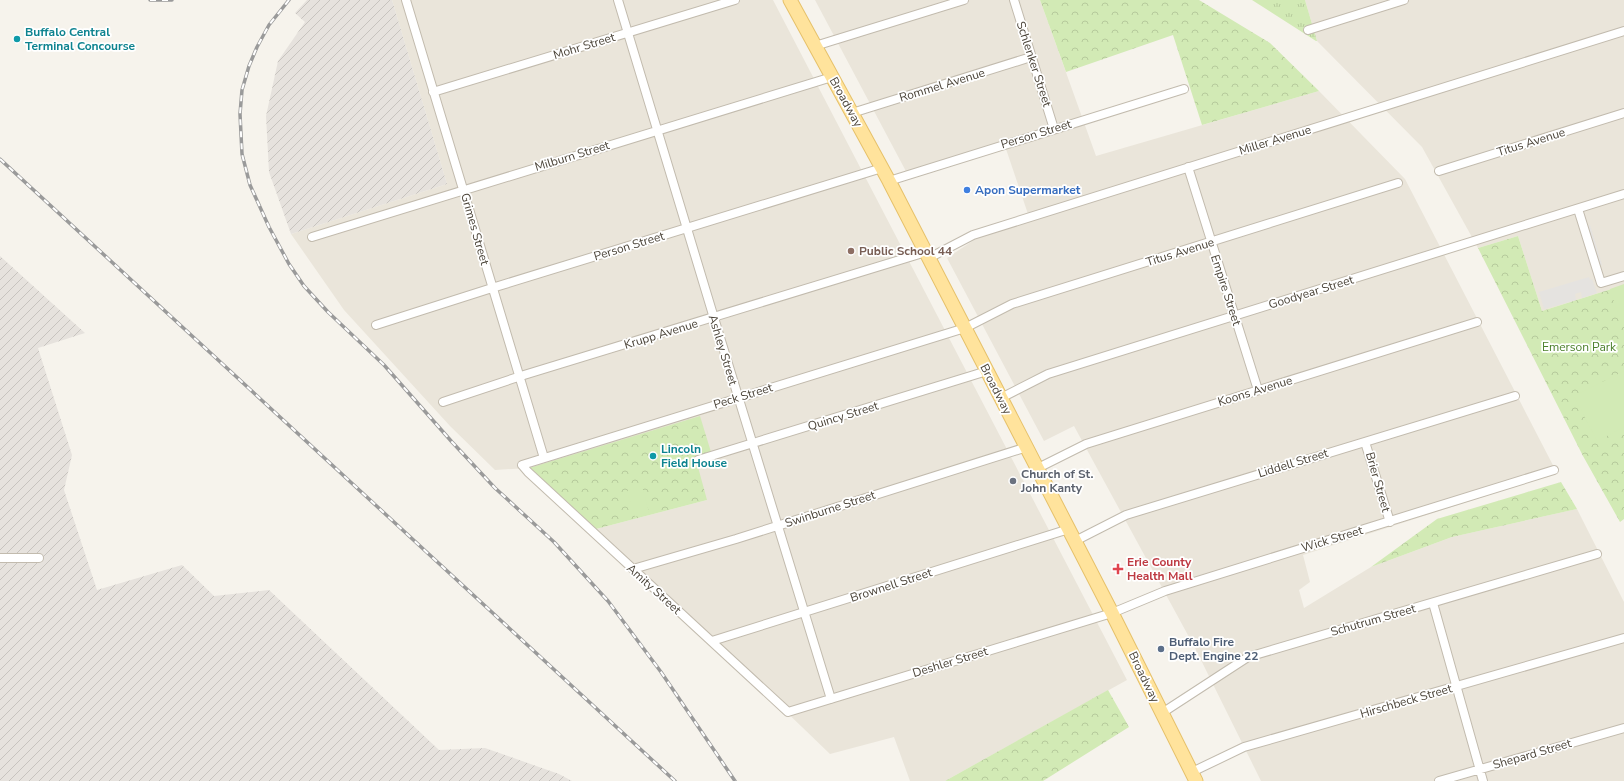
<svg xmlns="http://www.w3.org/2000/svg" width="1624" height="781" font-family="'Nunito Sans',sans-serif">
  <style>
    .residential { fill: #eae5da }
    .industrial { fill: url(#industrial-furrows) }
    .grass { fill: url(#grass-tufts) }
    .forest { fill: url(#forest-crowns) }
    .pitch { fill: #d2eab5 }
    .parking { fill: #e5e3e0 }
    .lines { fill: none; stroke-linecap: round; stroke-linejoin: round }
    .street-casing { stroke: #c2bbae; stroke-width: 10 }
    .primary-casing { stroke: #e6c16a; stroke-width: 15 }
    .street { stroke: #fff; stroke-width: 8 }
    .primary { stroke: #ffe39c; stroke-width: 13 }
    .rail-casing { stroke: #9a9a9a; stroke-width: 3.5 }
    .rail { stroke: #fff; stroke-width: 2; stroke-dasharray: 6; stroke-linecap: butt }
    .culture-dot { fill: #0f9aa8; stroke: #fff; stroke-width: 1.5 }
    .shop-dot { fill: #3f7fe0; stroke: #fff; stroke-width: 1.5 }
    .education-dot { fill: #8d6e63; stroke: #fff; stroke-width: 1.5 }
    .worship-dot { fill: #6b7280; stroke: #fff; stroke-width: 1.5 }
    .health-dot { fill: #e0444e; stroke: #fff; stroke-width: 1.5 }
    .service-dot { fill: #5c6f8a; stroke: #fff; stroke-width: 1.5 }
    .labels { text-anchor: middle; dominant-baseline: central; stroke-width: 3.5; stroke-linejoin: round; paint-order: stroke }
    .culture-label { font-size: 12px; font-weight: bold; fill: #0d838f; stroke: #fff; text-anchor: start }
    .street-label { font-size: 12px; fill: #4b4439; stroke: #fff }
    .shop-label { font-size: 12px; font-weight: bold; fill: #366cbe; stroke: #fff; text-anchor: start }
    .education-label { font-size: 12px; font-weight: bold; fill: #785e54; stroke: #fff; text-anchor: start }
    .park-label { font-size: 12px; fill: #4a7f2a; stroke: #fff }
    .worship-label { font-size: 12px; font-weight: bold; fill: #5b616d; stroke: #fff; text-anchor: start }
    .health-label { font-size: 12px; font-weight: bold; fill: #be3a42; stroke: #fff; text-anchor: start }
    .service-label { font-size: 12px; font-weight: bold; fill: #4e5e75; stroke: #fff; text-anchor: start }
  </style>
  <defs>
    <pattern id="industrial-furrows" width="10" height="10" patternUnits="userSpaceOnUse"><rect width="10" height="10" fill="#e6e2dd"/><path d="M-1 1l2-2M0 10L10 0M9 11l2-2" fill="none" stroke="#c7c3be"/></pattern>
    <pattern id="grass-tufts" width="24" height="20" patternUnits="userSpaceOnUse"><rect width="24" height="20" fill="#d2eab5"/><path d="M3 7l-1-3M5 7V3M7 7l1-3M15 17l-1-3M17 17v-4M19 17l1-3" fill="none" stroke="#b6ca9c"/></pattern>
    <pattern id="forest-crowns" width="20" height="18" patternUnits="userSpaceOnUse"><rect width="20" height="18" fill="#d2eab5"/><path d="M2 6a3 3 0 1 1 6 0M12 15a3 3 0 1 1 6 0" fill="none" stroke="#b6ca9c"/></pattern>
  </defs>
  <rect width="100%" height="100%" fill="#f6f3ec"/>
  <!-- residential -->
  <path class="residential" d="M392,0h381l354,680 -182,101h-35l-16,-44 -64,17 -234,-225 111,-29 -178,-32 -34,2 -45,-44 -106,-116 -53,-76 156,-50z
    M815,0h225l56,156 223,-65 86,88 152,294 -254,82 7,27 -11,8 5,18 67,-41 81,-30 125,-28 47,93v179h-363l-66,-133 -121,-222 -30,15 -97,-183 30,-20 53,-18 -24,-71 -97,28z
    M1305,0h319v285l-82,26 -24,-75 -40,12 -56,-101 -105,-106z"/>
  <!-- industrial -->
  <path class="industrial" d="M307,0h85l55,184 -156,50 -22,-62 -3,-56 12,-55 27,-39 -10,-9z
    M0,256l85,77 -47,15 34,107 -8,35 33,100 85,-25 32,31 55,-6 170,160 46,-2 74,26 13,7h-572z"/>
  <!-- grass -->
  <path class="grass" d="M1252,0h53l12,41h-1z"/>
  <!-- forest -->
  <path class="forest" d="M1040,0h159l71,43 49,48 -117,34 -29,-90 -107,37z
    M1518,236l24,75 82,-26v234l-4,3 -37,-66 -105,-208z
    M700,416l11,36 -16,4 12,44 -111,29 -67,-61z
    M1561,482l16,27 -125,28 -81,30 66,-48z
    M1108,690l21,37 -86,54h-98z"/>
  <!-- pitch -->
  <path class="pitch" d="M1624,284v35l-4,1 -10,-31z
    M1624,371v56l-27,14 -23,-45z
    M642,486l7,26 -14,5 -8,-26z"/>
  <!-- parking -->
  <path class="parking" d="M1590,225l12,40 -3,1 -12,-40z
    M1589,277l1,3 2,-1 5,14 -15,5 -1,-6 -6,2 1,6 -32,9 -5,-17z"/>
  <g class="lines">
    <defs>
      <path id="street" d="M406,0l138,458
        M618,0l96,318 117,381
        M1014,0l40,129
        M1308,30l96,-30
        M815,46l149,-46
        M433,92l302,-92
        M852,113l179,-56
        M1188,167l70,223
        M1439,171l185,-58
        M889,181l295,-92
        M1398,183l-386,121 -47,24 -443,137 6,7 260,240 324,-99 53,-22 389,-121
        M1578,209l23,74 23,-7
        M312,237l520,-160
        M929,258l44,-23 651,-204
        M376,325l116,-37 390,-120
        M1001,398l47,-24 576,-180
        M443,402l81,-27 402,-123
        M1365,442l25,80
        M698,460l289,-89
        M1038,468l48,-24 391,-122
        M1075,541l51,-26 389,-119
        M0,558h39
        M633,569l103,-30 291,-92
        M1433,603l50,178
        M712,641l357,-112
        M1162,713l86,-56 349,-103
        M1192,772l52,-25 380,-109
        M1439,781l185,-53"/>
      <path id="primary" d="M790,0l99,181 223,432 84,168"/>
    </defs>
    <!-- street casing -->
    <use href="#street" class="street-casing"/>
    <!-- primary casing -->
    <use href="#primary" class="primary-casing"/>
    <!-- street -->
    <use href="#street" class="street"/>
    <!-- primary -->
    <use href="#primary" class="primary"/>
    <defs>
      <path id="rail" d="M150,0h22
        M289,0l-20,25 -12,22 -8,19 -7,24 -2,24 2,40 8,31 19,42 20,37 15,22 24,26 56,53 68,77 43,46 59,54 54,59 53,71 74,109
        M0,159l675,622"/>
    </defs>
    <!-- rail casing -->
    <use href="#rail" class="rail-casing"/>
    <!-- rail -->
    <use href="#rail" class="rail"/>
  </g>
  <!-- markers -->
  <g class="culture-dot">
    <circle cx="17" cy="39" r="4"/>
    <circle cx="653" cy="456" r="4"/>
  </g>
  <circle class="shop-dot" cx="967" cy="190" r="4"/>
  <circle class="education-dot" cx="851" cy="251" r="4"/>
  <circle class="worship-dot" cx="1013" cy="481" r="4"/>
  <path class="health-dot" d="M1116 563h4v4h4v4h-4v4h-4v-4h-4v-4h4z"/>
  <circle class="service-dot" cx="1161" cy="649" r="4"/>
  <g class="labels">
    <!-- culture labels -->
    <g class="culture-label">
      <text x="25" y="32">Buffalo Central<tspan x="25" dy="14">Terminal Concourse</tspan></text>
      <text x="661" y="449">Lincoln<tspan x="661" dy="14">Field House</tspan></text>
    </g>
    <!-- street labels -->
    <g class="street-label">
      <text transform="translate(584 46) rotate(-17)">Mohr Street</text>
      <text transform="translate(1034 64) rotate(72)">Schlenker Street</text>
      <text transform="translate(942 85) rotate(-17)">Rommel Avenue</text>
      <text transform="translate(846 102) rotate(61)">Broadway</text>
      <text transform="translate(1036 134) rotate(-17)">Person Street</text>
      <text transform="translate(1275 140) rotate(-17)">Miller Avenue</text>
      <text transform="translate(1531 142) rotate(-17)">Titus Avenue</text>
      <text transform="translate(572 156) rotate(-17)">Milburn Street</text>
      <text transform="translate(475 229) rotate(74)">Grimes Street</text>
      <text transform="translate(629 246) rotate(-17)">Person Street</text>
      <text transform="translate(1180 252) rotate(-17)">Titus Avenue</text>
      <text transform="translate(1226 290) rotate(72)">Empire Street</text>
      <text transform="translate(1311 292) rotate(-17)">Goodyear Street</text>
      <text transform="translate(661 334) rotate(-17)">Krupp Avenue</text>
      <text transform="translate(723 350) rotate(73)">Ashley Street</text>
      <text transform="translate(996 389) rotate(63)">Broadway</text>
      <text transform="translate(1255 391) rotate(-17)">Koons Avenue</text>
      <text transform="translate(743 396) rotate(-17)">Peck Street</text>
      <text transform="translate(843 416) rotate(-17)">Quincy Street</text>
      <text transform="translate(1293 463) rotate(-17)">Liddell Street</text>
      <text transform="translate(1378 482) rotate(74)">Brier Street</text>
      <text transform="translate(830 509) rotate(-18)">Swinburne Street</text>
      <text transform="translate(1332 539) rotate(-17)">Wick Street</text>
      <text transform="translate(891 585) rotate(-18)">Brownell Street</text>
      <text transform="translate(654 589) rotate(42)">Amity Street</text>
      <text transform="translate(1373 620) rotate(-16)">Schutrum Street</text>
      <text transform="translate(950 662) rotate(-17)">Deshler Street</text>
      <text transform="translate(1144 677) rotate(64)">Broadway</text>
      <text transform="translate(1406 701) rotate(-16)">Hirschbeck Street</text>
      <text transform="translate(1532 754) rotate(-16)">Shepard Street</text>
    </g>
    <!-- shop labels -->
    <g class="shop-label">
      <text x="975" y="190">Apon Supermarket</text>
    </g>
    <!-- education labels -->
    <g class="education-label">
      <text x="859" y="251">Public School 44</text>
    </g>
    <!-- park labels -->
    <g class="park-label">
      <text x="1579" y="347">Emerson Park</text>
    </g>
    <!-- worship labels -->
    <g class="worship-label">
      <text x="1021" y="474">Church of St.<tspan x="1021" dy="14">John Kanty</tspan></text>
    </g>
    <!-- health labels -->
    <g class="health-label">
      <text x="1127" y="562">Erie County<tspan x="1127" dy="14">Health Mall</tspan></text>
    </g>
    <!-- service labels -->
    <g class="service-label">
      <text x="1169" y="642">Buffalo Fire<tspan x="1169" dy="14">Dept. Engine 22</tspan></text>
    </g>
  </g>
</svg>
